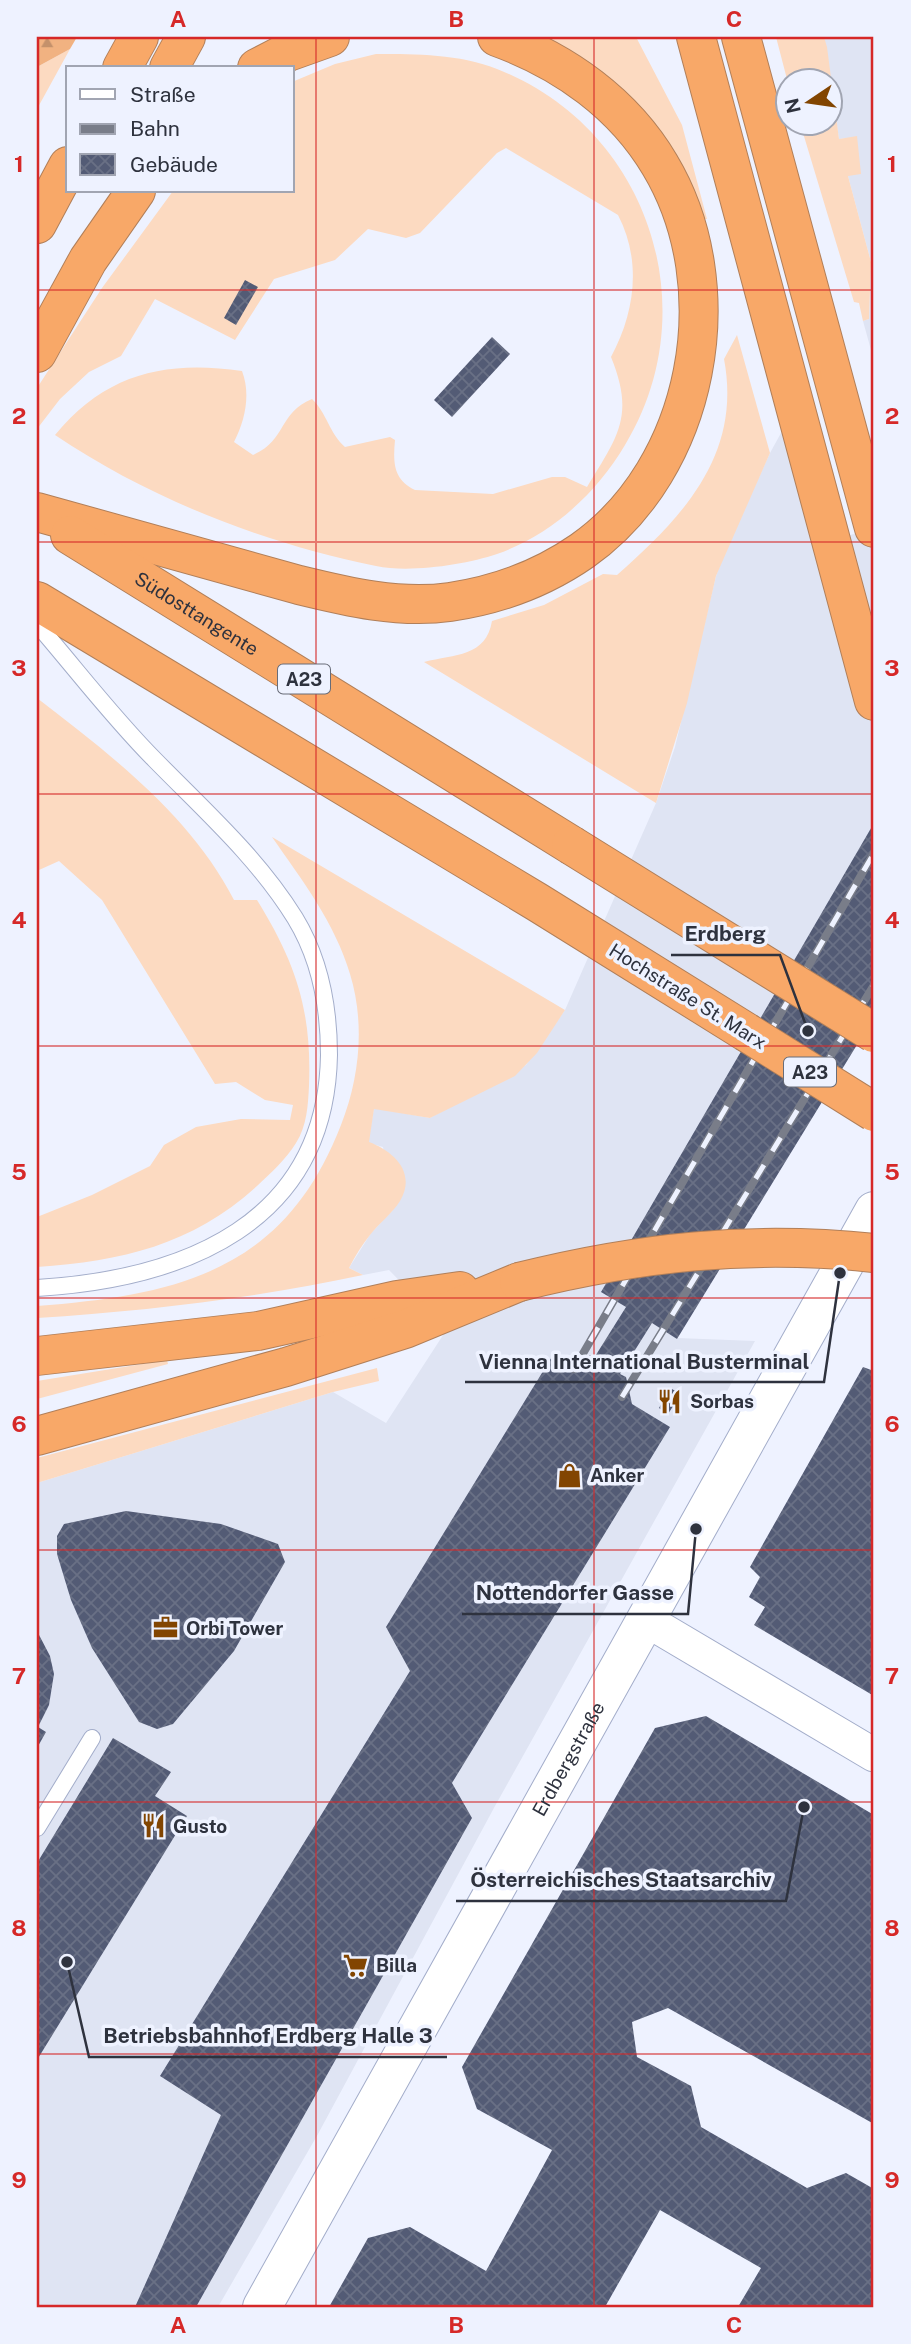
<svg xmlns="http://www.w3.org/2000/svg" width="911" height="2344" font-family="'Public Sans',sans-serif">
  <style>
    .built { fill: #dfe4f3 }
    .grass { fill: #fcdac1 }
    .forest { fill: url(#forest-firs) }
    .building { fill: url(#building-cross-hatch) }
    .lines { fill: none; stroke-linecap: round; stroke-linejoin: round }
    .lane-casing { stroke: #a3adca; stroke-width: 18 }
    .street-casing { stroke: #a3adca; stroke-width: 35 }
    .secondary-casing { stroke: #a3adca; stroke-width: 40 }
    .highway-casing { stroke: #b17f59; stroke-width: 40 }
    .lane { stroke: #fff; stroke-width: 16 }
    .street { stroke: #fff; stroke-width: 33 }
    .secondary { stroke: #fff; stroke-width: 38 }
    .highway { stroke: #f8a868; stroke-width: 38 }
    .rail-casing { stroke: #797d89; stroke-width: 8 }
    .rail { stroke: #eef2ff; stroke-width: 5; stroke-dasharray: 16; stroke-linecap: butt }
    .highway-bridge-casing { stroke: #b17f59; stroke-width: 40; stroke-linecap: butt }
    .highway-bridge { stroke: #f8a868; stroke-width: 38 }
    .grid { fill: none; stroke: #d62828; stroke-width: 2; stroke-opacity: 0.55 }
    .labels { text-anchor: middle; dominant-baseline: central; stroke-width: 7; stroke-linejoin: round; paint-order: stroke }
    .shield { fill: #eef2ff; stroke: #686c78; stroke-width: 2 }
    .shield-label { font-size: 18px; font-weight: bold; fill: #2e323e }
    .street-label { font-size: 19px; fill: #2e323e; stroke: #eef2ff }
    .poi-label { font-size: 19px; font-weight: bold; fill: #2e323e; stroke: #eef2ff; text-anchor: start }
    .leader { fill: none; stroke: #2e323e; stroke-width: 2.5 }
    .callout-dot { fill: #2e323e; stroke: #eef2ff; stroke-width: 2.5 }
    .callout-label { font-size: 21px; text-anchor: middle; font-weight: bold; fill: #2e323e; stroke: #eef2ff; stroke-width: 7; stroke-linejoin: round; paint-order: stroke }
    .neatline { fill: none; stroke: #d62828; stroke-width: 2.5 }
    .grid-label { font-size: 23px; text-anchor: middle; font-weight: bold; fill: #d62828 }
  </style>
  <defs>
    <pattern id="forest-firs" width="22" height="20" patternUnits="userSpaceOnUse" patternTransform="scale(1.75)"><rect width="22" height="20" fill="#f1b281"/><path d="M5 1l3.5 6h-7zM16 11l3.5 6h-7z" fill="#c4916b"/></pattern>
    <pattern id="building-cross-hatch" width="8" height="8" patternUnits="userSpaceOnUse" patternTransform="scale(1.75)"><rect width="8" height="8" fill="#535b75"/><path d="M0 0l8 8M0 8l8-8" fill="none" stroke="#697085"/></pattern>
  </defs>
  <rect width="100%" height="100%" fill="#eef2ff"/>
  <!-- built -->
  <path class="built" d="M824,37h50v324l-11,-40 6,-2 2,-57 -23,-86 9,-39 -18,2z
    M809,382l41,153 24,-6v488l-197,321 78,3 -260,465 -177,328 -100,173h-181v-824l296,-91 53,31 61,-94 -58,-59 -26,5 -14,-7 22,-35 22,-23 -10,-63 -15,-4 6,-35 56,10 96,-53 39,-55 91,-207 19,-56 41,-171 9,-24 45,-99z"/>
  <!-- grass -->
  <path class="grass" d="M547,37h89l46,88 25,94h-3l-110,-152z
    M776,37h48l3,10 12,92 18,-3 4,38 -13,2 23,86 -2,57 -6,2 -4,-18 -5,-1 -54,-179 30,-1v-42l-42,3z
    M70,49l-33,60v-42z
    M376,54c42,0 82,0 121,15 151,59 211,239 128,376 -29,49 -74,90 -128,109 -32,11 -88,19 -121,12 -113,-23 -226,-67 -321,-131 51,-62 111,-75 187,-64 9,23 3,50 -8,71l19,13c34,-15 25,-42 59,-56 15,14 17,34 33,48l45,-10 5,3c-2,22 -2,40 20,50l78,4 59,-17h13l22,10c31,-51 48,-71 24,-130 24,-44 31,-96 7,-142l-112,-67 -9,5 -77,80 -14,5 -38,-9 -33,31 -61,19 -39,61 -80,-41 -34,57 -32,16 -29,27 -23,30v-41l65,-100 71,-97h119v-109l43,-18z
    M737,335l33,118 -54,123 -29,127 -31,100 -232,-141c31,-8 62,-5 68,-41l52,-16 59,-31 14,1c67,-59 125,-121 107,-216z
    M37,698c74,57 154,118 197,202h23c39,63 55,111 52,186 -1,19 -2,40 -13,57 -10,16 -25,30 -39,43 -65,59 -135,75 -220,81v-50l55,-22 58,-29 14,-21 32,-18 45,-8 49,1 3,-15 -28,-5 -29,-18 -21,2 -113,-184 -43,-39 -20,9 -2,-2z
    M272,837l293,173 -28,43 -22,23 -85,42 -56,-9 -5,33c24,9 48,30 31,59 -8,13 -21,22 -30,34 -8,10 -15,21 -21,33l14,7c-107,23 -217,36 -326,43v-12c143,-11 248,-36 304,-181 19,-48 24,-102 9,-151 -15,-51 -48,-94 -78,-137z
    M167,1360l1,4 -131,35v-18z
    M377,1368l2,13 -46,11 -296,91v-25z"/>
  <!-- forest -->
  <path class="forest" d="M37,37h40l-7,12 -33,18z"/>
  <!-- building -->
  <path class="building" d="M245,280l13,7 -22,38 -12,-7z
    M492,337l18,17 -58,63 -18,-17z
    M874,823v194l-197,322 -25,-16 -32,51 6,3 6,27 38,23 -218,356 20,35 -276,489h-61l86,-192 -61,-39 250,-405 -24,-44 167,-272 10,6 27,-6 4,3 32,-51 -25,-15z
    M863,1367l11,4v325l-120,-71 11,-18 -16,-10 11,-20 -10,-10z
    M670,1388l11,6 -13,20 -9,-6z
    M126,1511l95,13 57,20 7,18 -51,89 -61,73 -16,5 -18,-7 -47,-74 -21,-48 -14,-46v-18l7,-12z
    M37,1631l13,25 4,18 -5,31 -11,22 8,5 -9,16z
    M706,1716l168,99v309l-206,-116 -36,14 5,35 54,29 10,41 106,61 39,-15 28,16v118h-136l23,-39 -101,-58 -55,97h-276l39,-69 42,-11 76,44 66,-121 -75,-41 -15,-42 193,-339z
    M113,1738l58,34 -16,24 32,20 -150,244v-197z"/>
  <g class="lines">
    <defs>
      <path id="lane" d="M37,624c39,45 76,94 118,136 50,51 102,97 140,158 25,41 34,91 34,137 -3,169 -145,224 -292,233
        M37,1828l55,-90"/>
      <path id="street" d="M646,1620l228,135"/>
      <g id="secondary">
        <path id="s1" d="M262,2307l612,-1096"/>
      </g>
      <g id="highway">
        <path d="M696,37l178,664"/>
        <path d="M741,37l133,491"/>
        <path d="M122,68l17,-31"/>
        <path d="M169,68l17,-31"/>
        <path d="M257,68l31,-16 42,-15"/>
        <path d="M37,224l31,-58"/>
        <path d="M37,353l51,-93 48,-69"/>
        <path d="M37,512l262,73c49,12 100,24 151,17 48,-7 93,-24 132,-51 118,-83 151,-264 78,-386 -36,-61 -96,-104 -163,-128"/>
        <path id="s2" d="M70,535l501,310"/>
        <path d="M37,601l500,301 209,130"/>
        <path d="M37,1356l221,-25 139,-31 63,-9"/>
        <path d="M37,1436l249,-69 119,-38 114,-47"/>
      </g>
    </defs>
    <!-- lane casing -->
    <use href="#lane" class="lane-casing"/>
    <!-- street casing -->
    <use href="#street" class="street-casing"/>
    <!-- secondary casing -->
    <use href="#secondary" class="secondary-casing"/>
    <!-- highway casing -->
    <use href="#highway" class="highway-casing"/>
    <!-- lane -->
    <use href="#lane" class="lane"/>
    <!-- street -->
    <use href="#street" class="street"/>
    <!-- secondary -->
    <use href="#secondary" class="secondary"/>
    <!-- highway -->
    <use href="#highway" class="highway"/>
    <defs>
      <path id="rail" d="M574,1369l300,-516
        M622,1397l252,-412"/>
    </defs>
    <!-- rail casing -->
    <use href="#rail" class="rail-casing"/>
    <!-- rail -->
    <use href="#rail" class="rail"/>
    <defs>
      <path id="highway-bridge" d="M571,845l303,188
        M746,1032l128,80
        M519,1282c120,-30 231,-42 355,-29"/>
    </defs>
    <!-- highway-bridge casing -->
    <use href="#highway-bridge" class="highway-bridge-casing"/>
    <!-- highway-bridge -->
    <use href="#highway-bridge" class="highway-bridge"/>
  </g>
  <!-- grid -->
  <path class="grid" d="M316,37v2270M594,37v2270M37,290h837M37,542h837M37,794h837M37,1046h837M37,1298h837M37,1550h837M37,1802h837M37,2054h837"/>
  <!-- icons -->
  <defs>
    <symbol id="restaurant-bare" viewBox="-9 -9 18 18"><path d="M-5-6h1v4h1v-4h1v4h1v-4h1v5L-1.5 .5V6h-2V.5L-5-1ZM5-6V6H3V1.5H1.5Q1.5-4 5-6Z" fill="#824501" stroke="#eef2ff" stroke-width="2.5" paint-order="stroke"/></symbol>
    <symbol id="shop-bare" viewBox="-9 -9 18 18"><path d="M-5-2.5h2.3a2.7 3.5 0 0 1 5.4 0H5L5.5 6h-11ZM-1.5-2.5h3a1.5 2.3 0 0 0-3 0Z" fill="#824501" stroke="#eef2ff" stroke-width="2.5" paint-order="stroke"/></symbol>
    <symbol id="office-bare" viewBox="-9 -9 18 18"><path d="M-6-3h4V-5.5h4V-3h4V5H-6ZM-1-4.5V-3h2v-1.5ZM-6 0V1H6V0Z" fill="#824501" stroke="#eef2ff" stroke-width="2.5" paint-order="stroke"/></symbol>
    <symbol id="supermarket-bare" viewBox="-9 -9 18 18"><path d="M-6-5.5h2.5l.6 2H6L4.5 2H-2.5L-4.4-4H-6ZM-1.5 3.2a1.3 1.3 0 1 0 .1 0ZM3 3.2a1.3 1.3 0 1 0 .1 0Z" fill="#824501" stroke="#eef2ff" stroke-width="2.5" paint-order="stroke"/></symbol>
  </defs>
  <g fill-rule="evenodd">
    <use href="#restaurant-bare" x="652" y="1384" width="35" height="35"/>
    <use href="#shop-bare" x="552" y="1458" width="35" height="35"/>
    <use href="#office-bare" x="148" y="1610" width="35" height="35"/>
    <use href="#restaurant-bare" x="136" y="1808" width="35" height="35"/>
    <use href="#supermarket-bare" x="338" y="1948" width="35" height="35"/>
  </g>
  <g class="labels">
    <!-- shield labels -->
    <g class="shield">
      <rect x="278" y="664.5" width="52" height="29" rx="5"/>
      <rect x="784" y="1057.5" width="52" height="29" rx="5"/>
    </g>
    <g class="shield-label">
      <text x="304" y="679">A23</text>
      <text x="810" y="1072">A23</text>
    </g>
    <!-- street labels -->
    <g class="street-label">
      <text stroke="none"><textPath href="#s2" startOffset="149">Südosttangente</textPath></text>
      <text transform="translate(688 996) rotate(32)">Hochstraße St. Marx</text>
      <text stroke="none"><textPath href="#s1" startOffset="628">Erdbergstraße</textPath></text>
    </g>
    <!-- poi labels -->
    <g class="poi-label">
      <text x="690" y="1401">Sorbas</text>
      <text x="590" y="1475">Anker</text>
      <text x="186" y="1628">Orbi Tower</text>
      <text x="173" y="1826">Gusto</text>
      <text x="376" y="1965">Billa</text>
    </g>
  </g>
  <!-- callouts -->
  <path class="leader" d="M808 1031L780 955H671M840 1273L824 1382H465M696 1529L688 1614H462M804 1807L786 1901H456M67 1962L89 2057H447"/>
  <g class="callout-dot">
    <circle cx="808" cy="1031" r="7"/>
    <circle cx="840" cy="1273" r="7"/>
    <circle cx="696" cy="1529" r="7"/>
    <circle cx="804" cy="1807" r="7"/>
    <circle cx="67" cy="1962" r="7"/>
  </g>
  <g class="callout-label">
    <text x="725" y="941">Erdberg</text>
    <text x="644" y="1369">Vienna International Busterminal</text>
    <text x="575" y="1600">Nottendorfer Gasse</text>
    <text x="621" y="1887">Österreichisches Staatsarchiv</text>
    <text x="268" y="2043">Betriebsbahnhof Erdberg Halle 3</text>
  </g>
  <!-- border -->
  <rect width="911" height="2344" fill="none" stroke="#eef2ff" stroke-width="77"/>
  <!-- legend -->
  <rect x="66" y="66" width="228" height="126" fill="#eef2ff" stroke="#a1a5b2" stroke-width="2"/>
  <rect x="80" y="89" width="35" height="10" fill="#ffffff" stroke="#a1a5b2" stroke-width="2"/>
  <text x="130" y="102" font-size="21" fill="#2e323e">Straße</text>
  <rect x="80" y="124" width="35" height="10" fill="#797d89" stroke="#a1a5b2" stroke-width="2"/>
  <text x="130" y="136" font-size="21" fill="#2e323e">Bahn</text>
  <rect x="80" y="154" width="35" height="21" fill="url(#building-cross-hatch)" stroke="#a1a5b2" stroke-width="2"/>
  <text x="130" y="172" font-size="21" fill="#2e323e">Gebäude</text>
  <!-- north arrow -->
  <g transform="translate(809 102) rotate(257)"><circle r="33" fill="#eef2ff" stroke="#a1a5b2" stroke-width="2"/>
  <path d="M0-5L12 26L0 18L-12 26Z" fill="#824501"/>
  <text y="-10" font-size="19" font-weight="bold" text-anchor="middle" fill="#2e323e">N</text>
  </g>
  <rect x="38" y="38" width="834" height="2268" class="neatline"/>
  <g class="grid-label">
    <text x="178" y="27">A</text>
    <text x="456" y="27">B</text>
    <text x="734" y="27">C</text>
    <text x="19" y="172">1</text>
    <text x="892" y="172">1</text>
    <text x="19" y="424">2</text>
    <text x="892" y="424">2</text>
    <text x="19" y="676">3</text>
    <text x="892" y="676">3</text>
    <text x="19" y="928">4</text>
    <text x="892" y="928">4</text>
    <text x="19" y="1180">5</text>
    <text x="892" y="1180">5</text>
    <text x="19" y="1432">6</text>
    <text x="892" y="1432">6</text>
    <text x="19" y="1684">7</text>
    <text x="892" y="1684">7</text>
    <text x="19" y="1936">8</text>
    <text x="892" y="1936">8</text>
    <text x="19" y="2188">9</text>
    <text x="892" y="2188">9</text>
    <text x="178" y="2333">A</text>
    <text x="456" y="2333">B</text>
    <text x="734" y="2333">C</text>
  </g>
</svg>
